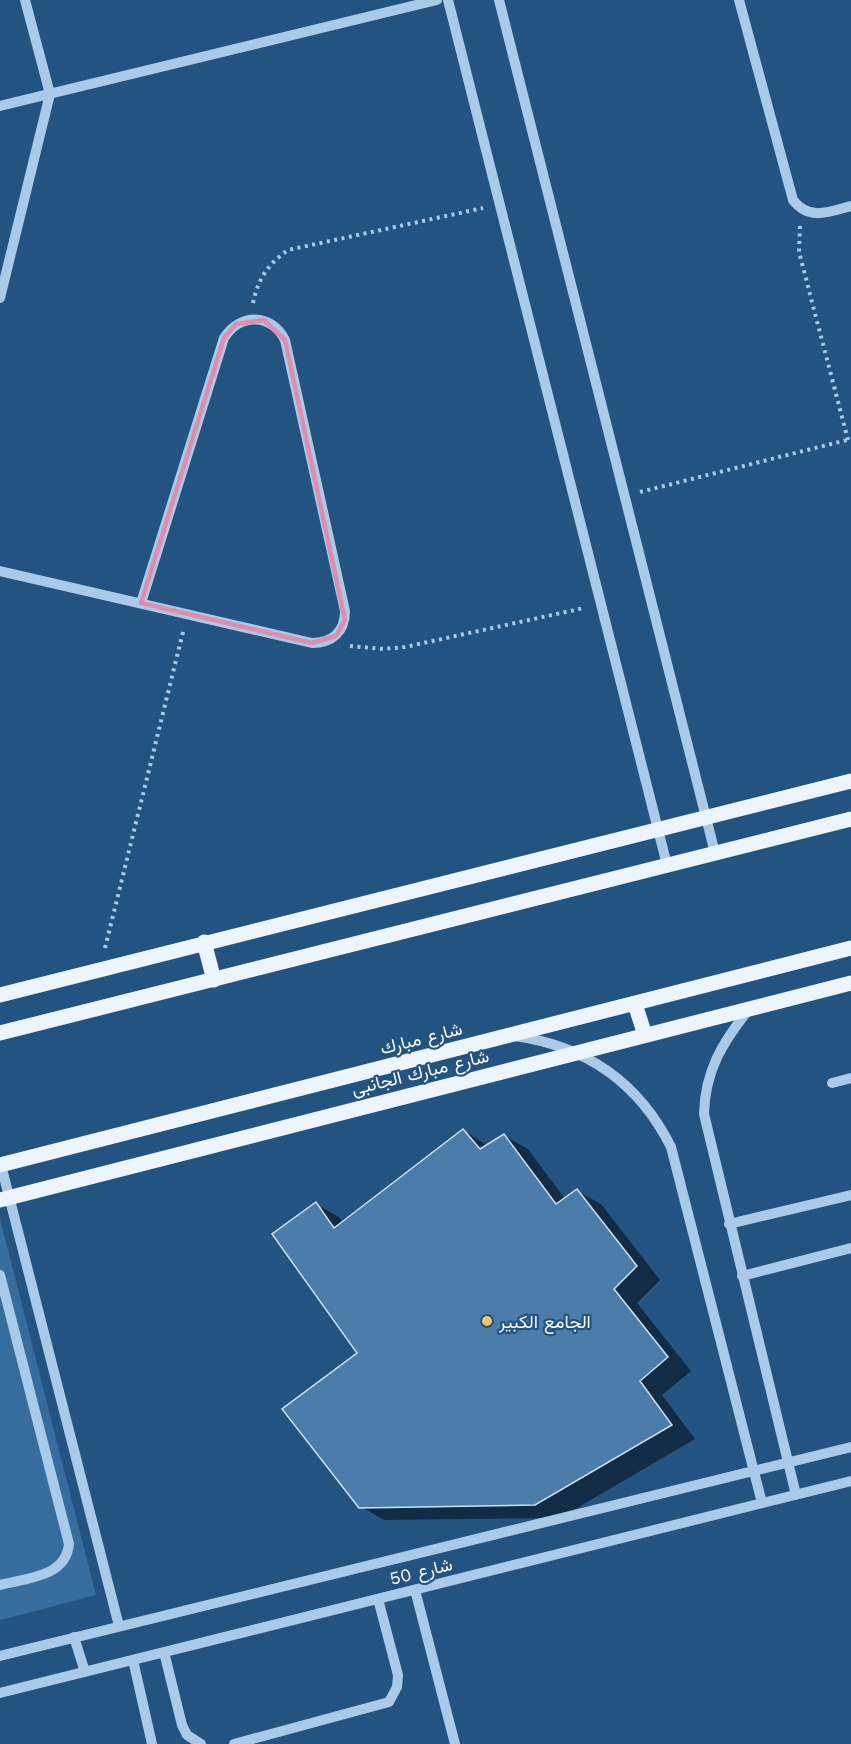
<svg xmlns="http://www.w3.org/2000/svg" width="851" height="1744" font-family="'Work Sans',Vazirmatn,sans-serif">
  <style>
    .green { fill: #376c9f }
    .shadow { fill: #0007 }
    .building { fill: #4b7caa; stroke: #cee2f6; stroke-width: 1.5 }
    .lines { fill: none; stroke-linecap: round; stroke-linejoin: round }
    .path { stroke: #aacae7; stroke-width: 4; stroke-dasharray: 3 4.5; stroke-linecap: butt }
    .minor { stroke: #aacae7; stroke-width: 10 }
    .major { stroke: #ecf4fd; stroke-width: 15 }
    .marked { fill: none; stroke: #e08cad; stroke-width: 4.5; stroke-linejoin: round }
    .poi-dot { fill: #f2c36d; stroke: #235381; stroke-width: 2 }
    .labels { text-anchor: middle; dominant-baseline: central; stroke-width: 4.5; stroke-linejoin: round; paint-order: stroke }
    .street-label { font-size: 18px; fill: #fff; stroke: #235381 }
    .poi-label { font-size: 18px; fill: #fff; stroke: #235381; text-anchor: start }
  </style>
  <rect width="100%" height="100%" fill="#235381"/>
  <!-- green -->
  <path class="green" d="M0,1219l96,376 -96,25z"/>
  <!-- shadow -->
  <path class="shadow" d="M463,1130l25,16 17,-10 23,13 37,50 12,-8 24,13 59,76 -23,23 54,68 -29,24 33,44 -135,79 -176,2 -24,-14 -1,-153 -43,-149 23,13 4,6z"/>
  <!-- building -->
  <path class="building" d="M463,1129l17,20 24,-15 52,70 21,-15 60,77 -23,23 54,68 -28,24 32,44 -137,80 -176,3 -77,-99 75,-56 -85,-119 44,-32 18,26z"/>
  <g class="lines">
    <!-- path -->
    <path class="path" d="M800,226l-1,26 49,188
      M253,303c5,-24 15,-39 35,-53l195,-42
      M640,492l211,-53
      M350,646l33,3 22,-2 179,-39
      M105,948l78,-316"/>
    <!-- minor -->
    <path class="minor" d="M448,0l219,865
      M499,0l216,853
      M739,0l54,200c16,21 36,12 58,6
      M0,106l437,-106
      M0,298l50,-204 -25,-94
      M0,571l312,72c20,0 33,-11 33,-32l-60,-271c-14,-27 -45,-27 -61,-2l-83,265
      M749,1009c-26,33 -44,61 -45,105l92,381
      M515,1036c71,10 124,47 156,111l91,356
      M832,1083l19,-5
      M1,1165l118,461
      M729,1224l122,-29
      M0,1275l69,269c-3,33 -42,34 -69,41
      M742,1276l109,-28
      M415,1590l40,154
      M74,1637l11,35
      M164,1652l18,73 5,10 14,9
      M0,1656l851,-209
      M133,1660l19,84
      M0,1693l851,-212
      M234,1744l155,-42 8,-15 1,-12 -20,-76"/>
    <!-- major -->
    <path class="major" d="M204,942l10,38
      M0,995l851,-214
      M635,1004l10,31
      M0,1033l851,-214
      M0,1165l851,-217
      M0,1200l851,-217"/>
  </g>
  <!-- marked area -->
  <path class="marked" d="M264,320l21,20 60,280 -9,16 -24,7 -171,-40 83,-265 12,-14z"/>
  <!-- markers -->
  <circle class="poi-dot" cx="487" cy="1321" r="6"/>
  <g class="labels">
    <!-- street labels -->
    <g class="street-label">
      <text transform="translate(421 1038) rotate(-14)">شارع مبارك</text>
      <text transform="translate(420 1072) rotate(-14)">شارع مبارك الجانبى</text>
      <text transform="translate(421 1571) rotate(-14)">شارع 50</text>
    </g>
    <!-- poi labels -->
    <g class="poi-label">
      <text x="499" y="1321">الجامع الكبير</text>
    </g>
  </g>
</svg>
